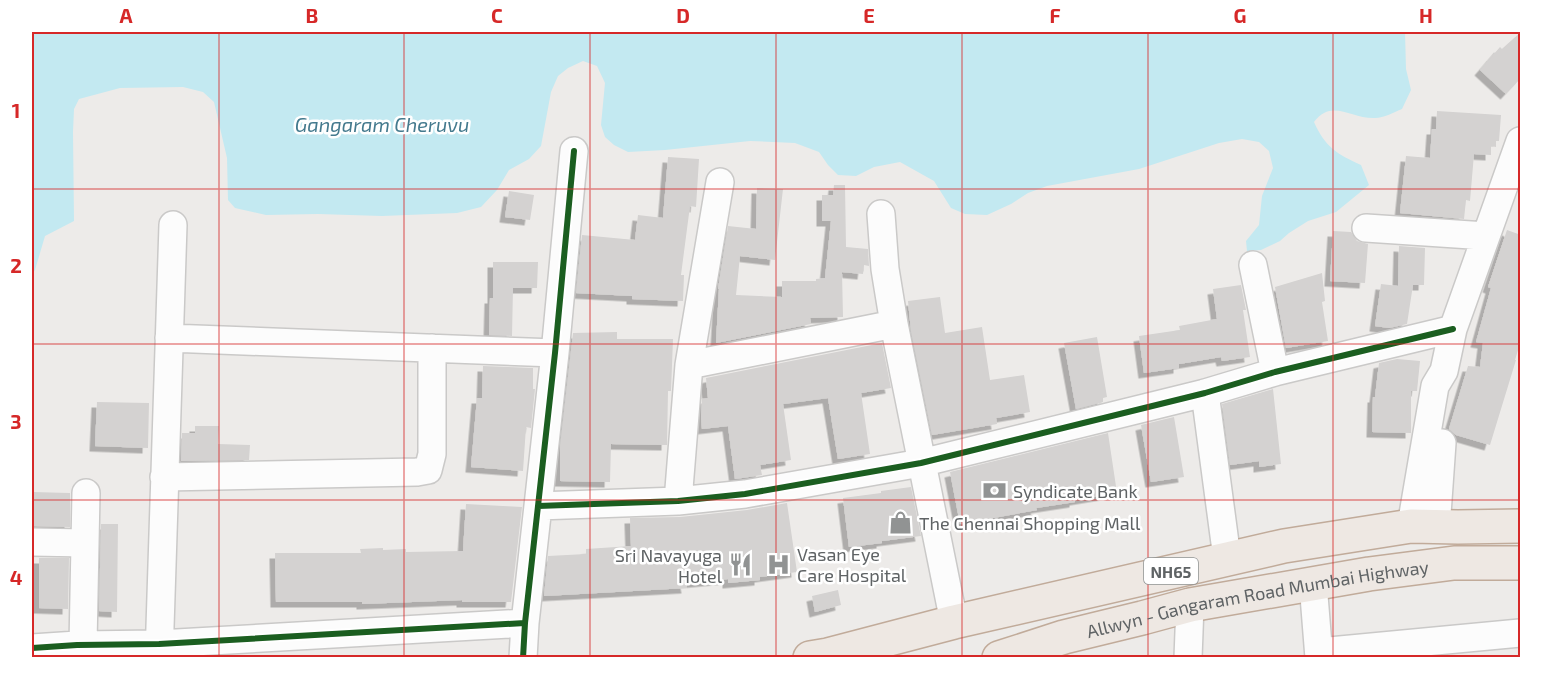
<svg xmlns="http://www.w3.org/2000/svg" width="1552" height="689" font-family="'Exo 2',sans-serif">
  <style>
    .water { fill: #c3e9f1 }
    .building { fill: #d4d2d1; filter: url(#shadow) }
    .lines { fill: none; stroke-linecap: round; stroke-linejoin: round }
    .minor-casing { stroke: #cac9c8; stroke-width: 30 }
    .highway-casing { stroke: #c1ab9a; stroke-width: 36 }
    .minor { stroke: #fcfcfc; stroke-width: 27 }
    .highway { stroke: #eee8e3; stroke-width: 33 }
    .cycleway-casing { stroke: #fff; stroke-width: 10 }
    .cycleway { stroke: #1b5e20; stroke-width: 6 }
    .grid { fill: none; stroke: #d62828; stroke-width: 1.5; stroke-opacity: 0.55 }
    .labels { text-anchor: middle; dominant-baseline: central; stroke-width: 5; stroke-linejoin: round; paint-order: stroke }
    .shield { fill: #fff; stroke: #8f9293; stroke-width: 1.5 }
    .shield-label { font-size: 16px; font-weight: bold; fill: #5f6365 }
    .poi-label { font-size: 18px; fill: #5f6365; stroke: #fff; text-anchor: start }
    .street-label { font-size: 18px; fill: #5f6365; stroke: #fff }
    .water-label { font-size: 20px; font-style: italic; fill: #447a8e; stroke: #fff }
    .neatline { fill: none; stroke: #d62828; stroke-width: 2 }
    .grid-label { font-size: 20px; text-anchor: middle; font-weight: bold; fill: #d62828 }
  </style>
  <defs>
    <filter id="shadow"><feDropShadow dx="-5.5" dy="5.5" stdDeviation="0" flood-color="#0004"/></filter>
  </defs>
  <rect width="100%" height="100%" fill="#edebe9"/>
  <!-- water -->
  <path class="water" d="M32,32h1373l1,37 5,21 -9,19c-8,3 -18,9 -27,9 -24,1 -43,-20 -61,4 11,25 23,32 47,43l8,20 -33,27 -28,9 -19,12 -9,8 -19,9 -14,1 -1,-10 13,-16 3,-29 11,-28 -4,-17 -10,-9 -17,-3 -23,4 -80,26 -92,17 -19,7 -17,11 -24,11 -22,-1 -14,-6 -17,-27 -34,-19 -26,5 -18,9 -18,-1 -10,-10 -9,-13 -24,-9 -45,-2 -85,9 -37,2 -14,-7 -9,-8 -4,-12 4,-42 -8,-17 -14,-5 -15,7 -10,8 -7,16 -10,54 -12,13 -20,11 -12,20 -16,17 -24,6 -75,3 -64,-2 -52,1 -31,-7 -7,-8 -1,-42 -13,-56 -11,-10 -20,-5 -63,1 -41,11 -5,10 -1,23 1,89 -29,15 -10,34 -3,4z"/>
  <!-- building -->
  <path class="building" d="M1521,32v46l-15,16 -26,-24 20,-23 2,2z
    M1437,111l64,4 -2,26h-3v6l-5,-1v9l-17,-1 -4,47 -4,-1 -2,19 -64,-6 6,-57 24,2 2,-29h4z
    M668,157l31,2 -3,48 -6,-1 -9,69h3l-1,26 -51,-2v-3l-56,-3 6,-58 53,5 3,-25 25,3z
    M834,185h11l1,62 22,2 1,17 -5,-1 -1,9 -21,-2 1,45 -33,1 1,6 -95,19 3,-54h-1l10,-63 28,3 1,-41 26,1 -8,71 -35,-4 -4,39 46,2v-16h34v-2l9,-1 6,-57h-9v-26h11z
    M509,191l25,4 -4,25 -25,-3z
    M1507,230l14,5v105l-6,20h1l-26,85 -34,-10 -7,-6 19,-63 12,1 3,-24 -7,-1 15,-54 -3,-1z
    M1333,231l18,1 6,9 11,3 -3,39 -35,-2z
    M1399,246l26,2 -1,37h-11l-6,39 -18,4 -14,-2 6,-42 17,2z
    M493,262h45l-1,26h-24l-1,48 -23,-1 1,-37h3z
    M1322,273l3,28 -3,1 6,39 -42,7 -11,-61z
    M1241,285l5,25h-3l7,47 -28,4 -1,-4 -42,7v4l-35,5 -5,-37 41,-6 -1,-4 38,-7 -4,-30z
    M940,297l5,36 37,-6 8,53 34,-5 6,37 -34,6 1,6 -65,11 -21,-104 -3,-30z
    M617,332v7h56l-2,52h-3l-1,54 -56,-1 -1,38 -50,-1v-34l13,-114z
    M1097,337l10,60 -4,1v4l-27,7 -12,-66z
    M882,343l9,45 -30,5 9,61 -32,5 -10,-61 -45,6 8,56 -31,5 2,10 -27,4 -7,-53 -26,3 -1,-12 1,-18 6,-1 -2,-20z
    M1397,359l23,2 -3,30h-6v42l-39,-1 1,-35h2l4,-34z
    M483,366l50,2v21h2l-4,39 -5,-1 -3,44 -52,-4 6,-69h5z
    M1273,389l8,75 -22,3v-6l-29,4 -8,-61z
    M97,402l52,1 -1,45 -53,-2z
    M1174,417l10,60 -33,5 -10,-57z
    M195,426h24l-1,18 32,1 -1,15 -68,1 1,-28h13z
    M1108,433l9,60 -42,7v2l-39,6 1,2 -77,14 -10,-52z
    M911,487l10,49 -39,5v2l-33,4 -6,-49 38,-5v-2z
    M32,492l38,1v34l-38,-1z
    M787,503l10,69 -37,5v3l-32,3v-4l-42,4 1,5 -143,8 4,-40 38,-2v-5l45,-3 -1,-28 50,-1 67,-7z
    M466,504l56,3 -11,95h-49v-2l-100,4v-2h-86l-1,-49h86l-1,-4 23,-1v2l23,-1v3l57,-1z
    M101,524h17l-1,88 -18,-1z
    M39,558h30l-1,51 -29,-1z
    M838,590l3,15 -26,7 -3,-16z"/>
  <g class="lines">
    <defs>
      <path id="minor" d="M881,214l4,55 9,55 60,298
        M1366,228l120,8
        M1253,265l22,107
        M169,338l386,15
        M689,365l205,-41
        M1205,393l22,165
        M164,477l253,-5 11,-2 4,-16v-106
        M678,501l11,-136 31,-183
        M538,506l140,-5 67,-7 176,-31 284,-70 70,-21 178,-43
        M1411,526l24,-140 9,-15 9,-42 67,-188
        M1438,527l-1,-13 5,-71
        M32,542l53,1
        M1313,583l6,75
        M83,645l3,-152
        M32,648l45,-3 82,-1 366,-21
        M1319,652l201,-19
        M159,658l14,-433
        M523,658l2,-35 30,-270 19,-202
        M1188,658l2,-53"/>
      <g id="highway">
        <path d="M810,658l18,-3 126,-33 330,-76 127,-20 47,1 62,-1"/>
        <path id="s1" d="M999,658l65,-21 78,-19 48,-13 179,-31 85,-11h66"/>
      </g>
    </defs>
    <!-- minor casing -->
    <use href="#minor" class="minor-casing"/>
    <!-- highway casing -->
    <use href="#highway" class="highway-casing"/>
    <!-- minor -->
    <use href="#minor" class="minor"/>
    <!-- highway -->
    <use href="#highway" class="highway"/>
    <defs>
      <path id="cycleway" d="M538,506l140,-5 67,-7 176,-31 284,-70 70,-21 178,-43
        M32,648l45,-3 82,-1 366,-21
        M523,658l2,-35 30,-270 19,-202"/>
    </defs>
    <!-- cycleway casing -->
    <use href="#cycleway" class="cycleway-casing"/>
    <!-- cycleway -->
    <use href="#cycleway" class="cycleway"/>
  </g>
  <!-- grid -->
  <path class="grid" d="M219,32v626M404,32v626M590,32v626M776,32v626M962,32v626M1148,32v626M1333,32v626M32,189h1488M32,344h1488M32,500h1488"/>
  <!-- icons -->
  <defs>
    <symbol id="bank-bare" viewBox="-9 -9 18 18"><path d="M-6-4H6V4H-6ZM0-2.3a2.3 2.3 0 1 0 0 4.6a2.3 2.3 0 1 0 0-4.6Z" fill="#919393" stroke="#fff" stroke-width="2.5" paint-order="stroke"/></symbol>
    <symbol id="shop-bare" viewBox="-9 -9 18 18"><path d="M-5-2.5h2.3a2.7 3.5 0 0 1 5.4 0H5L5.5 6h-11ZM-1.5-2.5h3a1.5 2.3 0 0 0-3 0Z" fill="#919393" stroke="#fff" stroke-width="2.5" paint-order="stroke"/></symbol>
    <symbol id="hospital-bare" viewBox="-9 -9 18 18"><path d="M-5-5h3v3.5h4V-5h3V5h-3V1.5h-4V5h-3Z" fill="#919393" stroke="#fff" stroke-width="2.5" paint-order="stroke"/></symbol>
    <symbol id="restaurant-bare" viewBox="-9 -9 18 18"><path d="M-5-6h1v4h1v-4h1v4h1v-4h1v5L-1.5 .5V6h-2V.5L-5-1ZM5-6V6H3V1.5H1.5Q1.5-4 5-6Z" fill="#919393" stroke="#fff" stroke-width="2.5" paint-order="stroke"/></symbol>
  </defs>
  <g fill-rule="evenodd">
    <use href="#bank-bare" x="978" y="474" width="33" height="33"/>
    <use href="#shop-bare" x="884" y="506" width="33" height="33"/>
    <use href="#hospital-bare" x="762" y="548" width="33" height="33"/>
    <use href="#restaurant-bare" x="724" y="548" width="33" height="33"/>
  </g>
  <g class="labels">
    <!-- shield labels -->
    <rect class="shield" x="1144" y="558" width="54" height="26" rx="4.5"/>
    <g class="shield-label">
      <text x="1171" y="571">NH65</text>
    </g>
    <!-- poi labels -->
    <g class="poi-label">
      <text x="1013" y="491">Syndicate Bank</text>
      <text x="919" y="523">The Chennai Shopping Mall</text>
      <text x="797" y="554">Vasan Eye<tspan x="797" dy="21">Care Hospital</tspan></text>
      <text x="722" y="555" text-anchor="end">Sri Navayuga<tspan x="722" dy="21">Hotel</tspan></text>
    </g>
    <!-- street labels -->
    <g class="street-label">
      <text stroke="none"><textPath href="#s1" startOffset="266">Allwyn - Gangaram Road Mumbai Highway</textPath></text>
    </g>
    <!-- water labels -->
    <g class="water-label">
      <text x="382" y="124">Gangaram Cheruvu</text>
    </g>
  </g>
  <!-- border -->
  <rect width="1552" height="689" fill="none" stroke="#ffffff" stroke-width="66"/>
  <rect x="33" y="33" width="1486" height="623" class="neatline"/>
  <g class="grid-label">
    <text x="126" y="23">A</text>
    <text x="312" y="23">B</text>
    <text x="497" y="23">C</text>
    <text x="683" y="23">D</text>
    <text x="869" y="23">E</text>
    <text x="1055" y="23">F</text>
    <text x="1240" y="23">G</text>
    <text x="1426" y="23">H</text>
    <text x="16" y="118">1</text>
    <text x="16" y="273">2</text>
    <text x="16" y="429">3</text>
    <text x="16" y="585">4</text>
  </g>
</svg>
